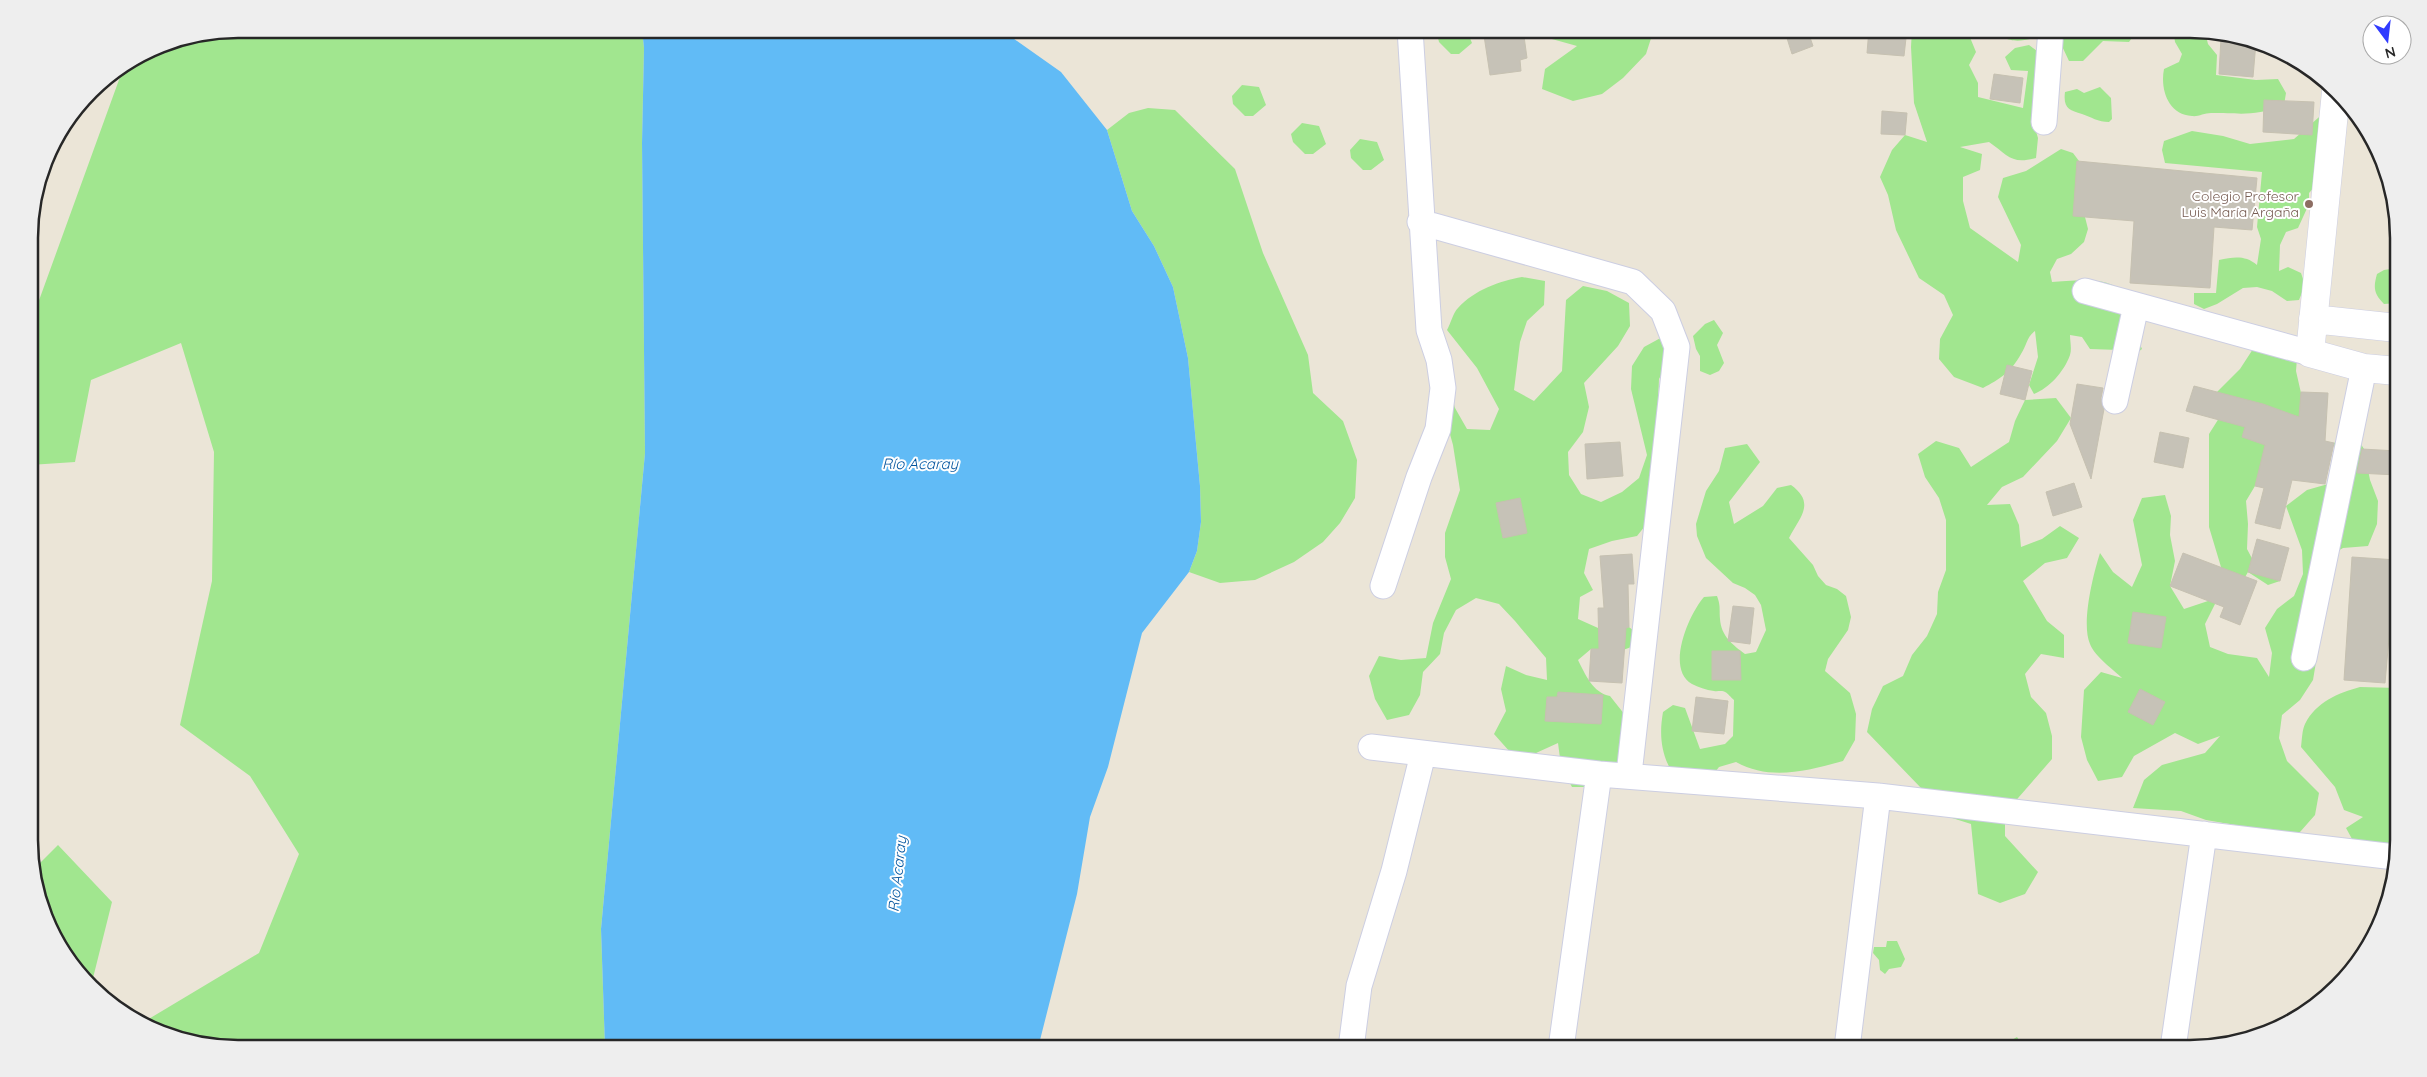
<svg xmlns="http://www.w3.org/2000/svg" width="2427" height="1077" font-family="Quicksand,sans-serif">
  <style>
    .green { fill: #a1e68f }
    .water { fill: #61bbf6 }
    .building { fill: #c6c2b7; stroke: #c6c1b1 }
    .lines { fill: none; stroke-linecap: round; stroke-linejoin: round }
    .street-casing { stroke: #cccee2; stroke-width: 27 }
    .secondary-casing { stroke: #cccee2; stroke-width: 29 }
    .street { stroke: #fff; stroke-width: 25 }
    .secondary { stroke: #fff; stroke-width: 28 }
    .education-dot { fill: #8d6e63; stroke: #fff; stroke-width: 2 }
    .labels { text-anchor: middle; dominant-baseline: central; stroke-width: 4; stroke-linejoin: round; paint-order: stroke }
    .education-label { font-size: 14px; fill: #785e54; stroke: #fff; text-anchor: end }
    .water-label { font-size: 15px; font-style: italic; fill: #04559e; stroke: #fff }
    .rim { fill: none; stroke: #272727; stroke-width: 2.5 }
  </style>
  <rect width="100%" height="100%" fill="#ebe5d7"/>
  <!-- green -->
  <path class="green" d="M238,29h404l2,19 -2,95 3,310 -44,476 4,119h-367l-80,-16 -16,-9 117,-70 40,-99 -49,-78 -70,-51 32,-144 2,-129 -33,-109 -90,37 -16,82 -45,3 -1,-137 95,-262 34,-21z
    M1441,29h25l6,14 -13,11h-8l-12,-12 -2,-8z
    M1534,29h120l-8,25 -23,24 -21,16 -29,7 -31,-12 3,-20 32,-23 -43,-12z
    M1912,29h60l-3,6 7,17 -7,13 9,18v14l45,11 5,-37 -17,-1 -6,-13 10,-9 14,-3 16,12 -10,71 3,10 -2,20c-25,7 -28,-3 -47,-16l-29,5 22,7 -2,16 -17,7v24l7,27 48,34 3,-17 -23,-48 5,-19 23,-7 35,-22 12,4 15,20 -5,36 5,20 -4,13 -13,12 -14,5 -7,13 2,10c19,-1 58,-7 71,11 5,6 14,44 19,56l-8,6 -15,-5 -29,-1 -8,-12 -12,-2c0,6 2,14 0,20 -6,17 -21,33 -36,39l-5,-9 9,-28 -3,-26c-9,7 -8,14 -14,23 -10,18 -21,25 -38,34l-29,-11 -15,-18 1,-20 13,-24 -9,-20 -25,-17 -23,-48 -8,-35 -8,-18 12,-27 13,-15 22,7 -13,-39 -3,-56z
    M1983,29h62l-1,6c-33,10 -31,6 -61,-6z
    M2079,29h55v6l-5,7 -26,-1 -20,20h-14l-8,-17 3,-10z
    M2173,29l32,3 3,12 9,11 -1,20 40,5 22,-1 8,14 -2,12c-31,12 -42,8 -73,8 -7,0 -13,4 -19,3 -24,-1 -32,-27 -28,-47l15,-7 3,-8 -7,-12z
    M1242,85l17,2 7,18 -13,11h-8l-12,-12 -1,-8z
    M2100,87l11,11 1,21 -3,3c-11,0 -18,-5 -27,-8 -13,-4 -19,-6 -17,-22l12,-3 7,4z
    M1148,108l27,2 60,59 28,84 45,102 5,38 30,28 14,39 -2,38 -15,25 -17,19 -29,20 -39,18 -35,3 -31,-11 8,-21 4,-29 -1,-36 -12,-128 -15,-71 -19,-41 -22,-35 -25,-81 22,-17z
    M2326,111l-7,71 -10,11v11l-11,24 -12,4 -6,13 -1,26 9,-4 13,6 4,12 -6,15 -12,1 -15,-10 -15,-4 -14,1 -26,16 -13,5 -10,-5v-11h22l3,-33c15,-3 26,-5 38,5l4,-26 -4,-12 5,-55 -97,-9 -3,-13 2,-9 28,-10 31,5 27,8 44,-5z
    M1302,123l17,3 7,18 -13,10h-8l-12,-12 -2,-8z
    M1360,139l17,3 7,18 -13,10h-8l-12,-12 -1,-8z
    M2397,268v35l-13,1c-10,-10 -11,-16 -7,-30l7,-4z
    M1522,277l23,4 -1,24 -17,16 -7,21 -6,48 20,11 28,-30 4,-71 17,-14 24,5 22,12 1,23 -12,20 -34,37 5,24 -6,25 -15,20 1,23 12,19 20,8 21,-10 17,-14 8,-23 -16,-66 1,-23 12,-19 22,-12 4,23 -11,21 -1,23 7,21 -12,93 -16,20 -25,5 -23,8 -5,24 9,17 -13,7 -2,22 29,13 22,-5 16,13c-23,12 -28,14 -54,9l-13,11c7,14 15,33 32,36l15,19 7,45 -35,27h-25l-11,-21 -3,-23 -22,10 -26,-1 -16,-18 12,-23 -5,-22 5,-23 20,9 21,5 -1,-22 -31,-37 -16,-17 -23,-6 -20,12 -12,23 -4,21 -17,18 -3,23 -11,20 -22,5 -12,-21 -6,-23 10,-20 22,4 25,-2 7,-35 18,-44 -6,-22v-24l15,-43 -7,-45 -10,-36 6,-23 6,22 12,21 23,1 9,-21 -22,-41 -30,-38c4,-7 6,-17 11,-22 16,-18 42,-27 64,-31z
    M1714,320l9,13 -6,12 7,18 -5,8 -9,4 -10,-4v-15l-4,-7 -3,-13 12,-12z
    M2298,346l-2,25 10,44 -44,49 -7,22 -9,15 2,23 -1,25 10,19 23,13 -12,4 -20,-13 -10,17 -23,15 -10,20 5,23 18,7 29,4 12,19 3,-24 -7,-25 12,-19 17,-13 9,-22 -1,-24 -16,-44 21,-16 21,-6 8,-18 -2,-23 18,-13 12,19 6,31 8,21 -1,23 -9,22 -25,2 -21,12 -6,72 1,24 -4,24 -13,20 -18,15 -3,23 8,23 32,32 -4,22 -15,17 -23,4 -24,-8 -47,-8 -25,-9 -48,-3 11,-28 18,-15 43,-12 15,-17 -22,8 -23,-11 -41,23 -12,21 -24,4 -11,-21 -6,-23 3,-47 17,-18 21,6c-9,-9 -27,-21 -32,-34 -9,-20 3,-69 10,-91l13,19 19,15 10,-22 -9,-45 9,-22 23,-3 6,21 -1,19 5,26 -5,25 14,23 24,-8 13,-34 -12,-40v-93l12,-19 -4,-23 23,-23 13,-20z
    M2056,398l15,20 -14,23 -34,36 -21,10 -15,18 23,-1 9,21 2,22 21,-8 18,-13 19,12 -12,20 -22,5 -22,18 24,40 17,14v23l-23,-4 -16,20 6,23 15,16 6,23v23l-47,54v23l33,36 -13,22 -25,9 -22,-9 -7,-70 -22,-7 -82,-85 5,-23 11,-23 20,-10 9,-21 15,-19 10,-22 1,-22 8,-22v-50l-7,-22 -14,-21 -7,-23 18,-13 23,7 12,19 38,-25 6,-21 10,-21z
    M1747,444l13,18 -31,40 5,22 29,-18 14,-18 14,-3c25,18 9,32 -2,53l24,27 5,11 8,9 11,4 9,7 5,21 -3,13 -20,29 -3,12 25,22 6,21 -1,26 -12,21c-36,10 -73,20 -107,1l-17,5 -7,9 -39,-2c-12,-20 -14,-39 -10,-62l10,-7 12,3 15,41 25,-5 8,-8 1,-36c-3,-2 -6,-7 -9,-8 -3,-2 -8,0 -11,-1 -8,-1 -16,-4 -22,-7 -27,-15 -3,-70 12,-87l13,-1c4,11 2,13 3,23 1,17 13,26 25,35l11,-2 10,-22 -5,-25 -6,-10 -10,-7 -12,-5 -27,-25 -9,-22 -1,-12 10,-33 13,-20 6,-23z
    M2373,615c25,16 25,17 25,47z
    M2360,687l38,1v154l-41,6 -11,-20 17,-11 -19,-7 -9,-23 -34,-40c1,-7 1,-17 4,-23 11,-22 33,-31 55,-37z
    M58,845l54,57 -21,84 -19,-20 -27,-47 -13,-48z
    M1887,941h10l8,18 -4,8 -12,2 -4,5 -5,-4 -1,-10 -6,-7 1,-6h12z
    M2017,1037l7,11h-25l3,-6 8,-1z"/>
  <!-- water -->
  <path class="water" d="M642,29h358l61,43 46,58 25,81 22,35 19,41 15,71 12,128 1,36 -4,29 -8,21 -47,61 -34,134 -18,50 -13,77 -39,154h-433l-4,-119 44,-476 -3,-310 2,-95z"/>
  <!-- building -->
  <path class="building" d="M1483,29h40l4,29 -7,2 1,11 -31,4z
    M1796,29h11l6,17 -21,8 -6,-19z
    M1869,29h38l-3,27 -37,-3z
    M2221,38l35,4 -3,35 -34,-3z
    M1994,74l29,4 -3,25 -30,-4z
    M2264,100l50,2 -2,33 -49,-3z
    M1882,111l25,2 -2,22 -24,-1z
    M2077,161l180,17 -5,52 -38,-3 -4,61 -80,-5 4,-62 -61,-5z
    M2007,365l25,6 -7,29 -25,-6z
    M2077,384l26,4 -2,10 3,11 -13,70 -21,-55z
    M2194,386l69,18 36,13 2,-25 27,1 -3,48 9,2 -9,41 -33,-4 -12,49 -25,-6 9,-35 -9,-2 10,-41 -23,-8 3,-10 -59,-16z
    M2160,432l29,6 -6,30 -29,-6z
    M1620,442l3,34 -36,3 -2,-35z
    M2362,449l35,2v24l-40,-2z
    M2074,483l8,24 -29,9 -7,-24z
    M1520,498l7,35 -24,5 -7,-35z
    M2257,539l32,9 -9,33 -32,-9z
    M2183,553l74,28 -17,44 -20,-8 4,-10 -54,-21z
    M1632,554l2,30h-6l1,43 -3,1 -4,55 -33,-2 2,-32h8l-1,-41h6l-4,-52z
    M2352,557l45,3 1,32 -3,23h-4l-6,68 -41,-3z
    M1733,606l21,2 -4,36 -22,-3z
    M2133,612l33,5 -5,31 -33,-5z
    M1712,651h28l1,29h-29z
    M2140,689l25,13 -12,23 -25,-13z
    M1558,692l45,3 -2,29 -56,-3 2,-24h10z
    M1696,697l32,4 -4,33 -32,-3z"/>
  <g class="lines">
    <defs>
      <path id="street" d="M2044,122l7,-93
        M1420,222l213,60 30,29 14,36 -48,427
        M2085,291l225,62
        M2115,401l21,-95
        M1383,586l36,-109 19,-48 5,-41 -4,-28 -10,-30 -19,-301
        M2304,658l60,-290
        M1371,747l228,27 279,22 517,61
        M1351,1048l8,-62 35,-115 29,-117
        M1561,1048l38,-274
        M1847,1048l31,-252
        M2173,1048l31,-214"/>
      <path id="secondary" d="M2336,92l-26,261 54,15 33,3
        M2313,319l84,9"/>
    </defs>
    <!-- street casing -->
    <use href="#street" class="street-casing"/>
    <!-- secondary casing -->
    <use href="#secondary" class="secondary-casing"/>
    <!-- street -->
    <use href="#street" class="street"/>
    <!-- secondary -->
    <use href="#secondary" class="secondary"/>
  </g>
  <!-- markers -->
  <circle class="education-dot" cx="2309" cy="204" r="5"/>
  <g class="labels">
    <!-- education labels -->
    <g class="education-label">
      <text x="2299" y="196">Colegio Profesor<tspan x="2299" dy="16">Luis María Argaña</tspan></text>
    </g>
    <!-- water labels -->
    <g class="water-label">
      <text x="920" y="463">Río Acaray</text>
      <text transform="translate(897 874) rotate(-84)">Río Acaray</text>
    </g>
  </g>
  <!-- crop -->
  <path d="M0 0H2427V1077H0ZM238 38H2190A200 200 0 0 1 2390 238V840A200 200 0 0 1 2190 1040H238A200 200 0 0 1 38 840V238A200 200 0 0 1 238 38Z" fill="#eee" fill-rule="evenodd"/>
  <path class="rim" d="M238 38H2190A200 200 0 0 1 2390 238V840A200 200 0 0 1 2190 1040H238A200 200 0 0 1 38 840V238A200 200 0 0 1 238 38Z"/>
  <!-- north arrow -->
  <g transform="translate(2387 40) rotate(165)"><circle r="24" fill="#ffffff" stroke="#a9a9a9"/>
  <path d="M0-4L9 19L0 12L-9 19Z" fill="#303bff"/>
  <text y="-8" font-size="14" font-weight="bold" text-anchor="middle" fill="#272727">N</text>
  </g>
</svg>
